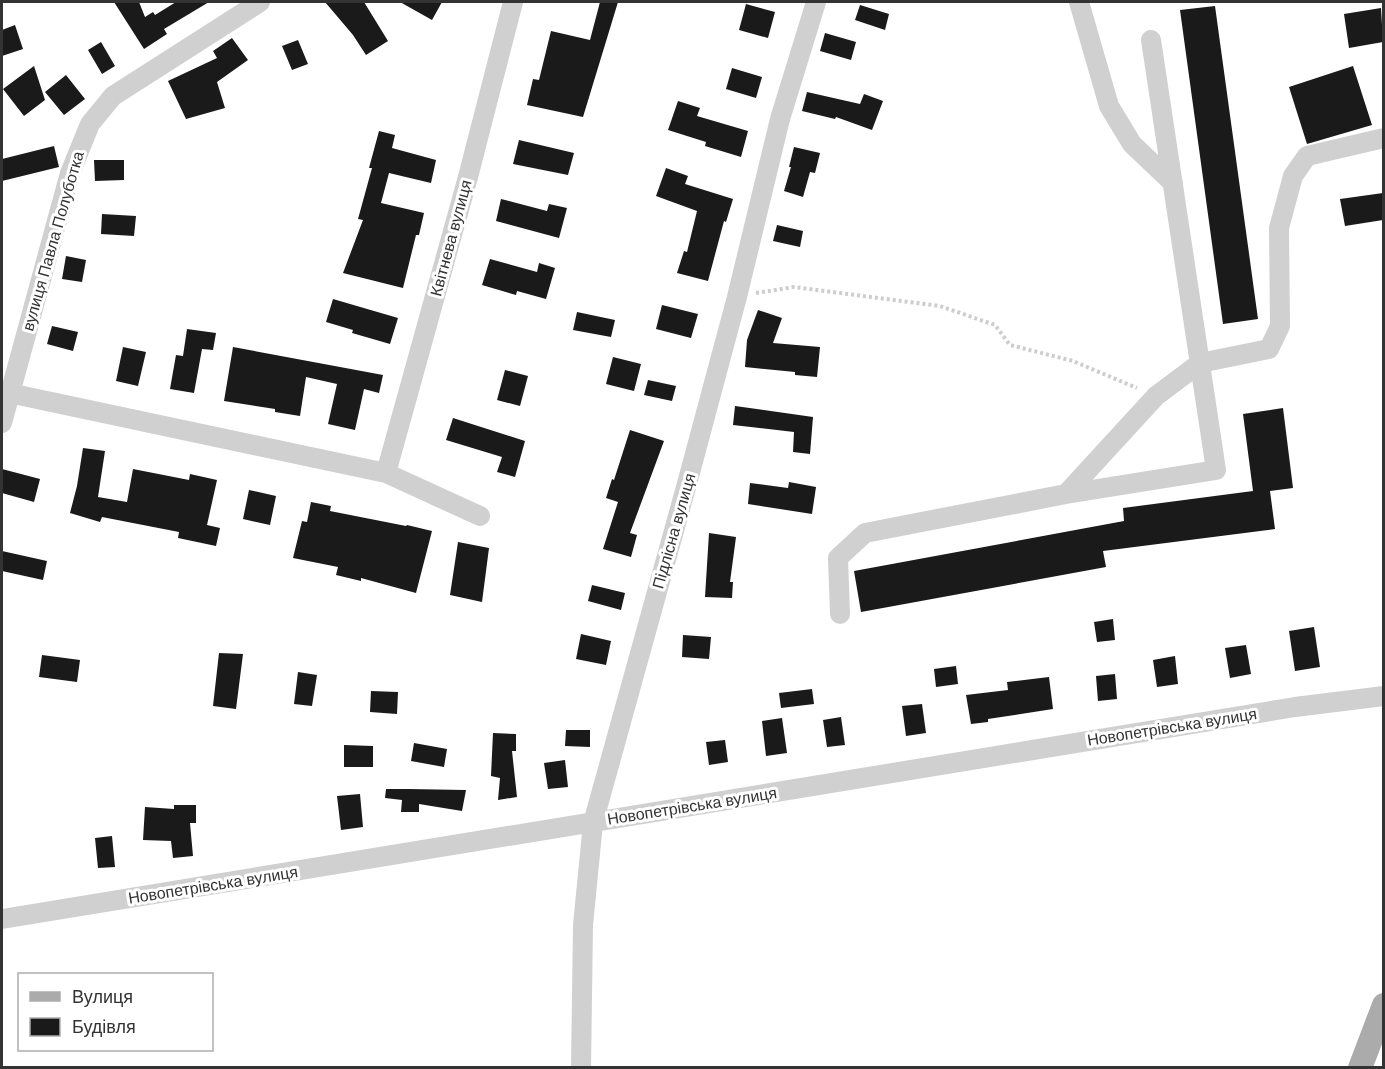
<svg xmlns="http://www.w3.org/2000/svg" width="1385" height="1069" font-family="'DM Sans',sans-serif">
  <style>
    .building { fill: #1a1a1a }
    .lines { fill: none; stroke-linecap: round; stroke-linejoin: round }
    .path { stroke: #cdcdcd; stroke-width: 4; stroke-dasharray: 3 3; stroke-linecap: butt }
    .minor { stroke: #d0d0d0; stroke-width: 20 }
    .major { stroke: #ababab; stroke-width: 24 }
    .labels { text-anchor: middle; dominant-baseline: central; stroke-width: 6; stroke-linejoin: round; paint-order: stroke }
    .street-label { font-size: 16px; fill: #333; stroke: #fff }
  </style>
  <rect width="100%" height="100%" fill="#fff"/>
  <!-- building -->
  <path class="building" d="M114,2h25l6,15 8,-5 2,3 21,-13h33l-45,27 3,5 -23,15z
    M325,2h39l24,39 -22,14 -13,-20z
    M400,2h42l-10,18z
    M600,2h18l-35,115 -56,-12 6,-26 6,1 12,-49 39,9z
    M746,4l29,8 -7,26 -29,-8z
    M860,5l29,9 -4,16 -30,-10z
    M1215,6l43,313 -35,5 -43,-314z
    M1381,8l2,34 -34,6 -5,-34z
    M15,25l8,24 -21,7v-26z
    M825,33l31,9 -5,18 -31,-9z
    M232,38l16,22 -31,22 8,26 -39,11 -18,-38 49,-23 -4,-7z
    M298,40l10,24 -16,6 -10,-24z
    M101,42l14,24 -13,8 -14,-24z
    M34,66l11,34 -21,16 -21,-27z
    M1353,66l19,59 -65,19 -18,-57z
    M732,68l30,9 -6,21 -30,-9z
    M66,75l19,24 -21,16 -19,-23z
    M807,92l53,12 4,-10 19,7 -11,29 -36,-13 -1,2 -33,-8z
    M678,101l22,7 -3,8 51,15 -7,26 -36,-11 1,-4 -38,-12z
    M379,131l16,4 -3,13 44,12 -5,23 -42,-10 -8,30 43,10 -5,22h-3l-13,53 -60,-15 20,-53 -5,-1 14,-51h-3z
    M519,140l55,13 -6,22 -55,-11z
    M54,146l5,21 -57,14v-22z
    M794,147l26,6 -5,20 -5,-1 -7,25 -19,-6 7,-24h-2z
    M94,160h30v20l-29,1z
    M666,168l22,8 -3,8 48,15 -7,23 -2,-1 -16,60 -31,-8 7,-22 3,1 10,-41 -41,-15z
    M1383,193v27l-38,6 -5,-27z
    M501,199l46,12 2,-7 18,4 -8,30 -63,-17z
    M102,214l34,2 -2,20 -33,-2z
    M777,225l26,6 -3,16 -27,-6z
    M66,256l20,4 -4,22 -20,-3z
    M490,259l47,13 2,-9 16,5 -9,31 -29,-8 -1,4 -34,-10z
    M333,299l65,19 -8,26 -38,-11 1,-3 -27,-8z
    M662,305l36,9 -7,24 -35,-9z
    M758,310l24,8 -9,25 47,4 -3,30 -22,-2v-3l-50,-5 2,-27z
    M577,312l38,8 -4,17 -38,-7z
    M52,326l26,6 -5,19 -26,-7z
    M187,329l29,4 -3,17 -11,-1 -8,44 -24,-4 6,-34 7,1z
    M123,347l23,5 -8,34 -22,-5z
    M233,347l150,28 -4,18 -15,-4 -9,41 -27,-6 9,-40 -31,-7 -6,39 -25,-4v-3l-51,-8z
    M613,357l28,7 -7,27 -28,-7z
    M505,370l23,6 -8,30 -23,-6z
    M648,380l28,6 -4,15 -28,-6z
    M735,406l78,11 -3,37 -17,-2 1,-20 -61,-7z
    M1283,408l10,80 -23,3 5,38 -172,22 3,16 -245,45 -7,-41 270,-50 -1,-13 130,-17 -10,-77z
    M453,418l72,23 -10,36 -18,-5 5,-15 -56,-17z
    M630,430l34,11 -34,92 7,2 -6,22 -28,-8 15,-47 -12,-4 6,-19 2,1z
    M83,448l22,3 -7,46 29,5 6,-33 56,11 1,-6 27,6 -10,45 13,3 -4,18 -38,-8 1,-6 -77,-15 -2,5 -30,-9 7,-27z
    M2,469l38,10 -6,23 -32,-9z
    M789,482l27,5 -4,27 -64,-10 2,-21 38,5z
    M249,490l27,6 -6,29 -27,-6z
    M311,502l20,4 -1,5 76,15 1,-1 25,6 -16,62 -55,-15v3l-25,-6 2,-8 -45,-9 9,-37 5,1z
    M709,533l27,4 -6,45h3l-1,16 -27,-1z
    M458,542l31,6 -7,54 -32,-7z
    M2,551l45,10 -4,19 -41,-9z
    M592,585l33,8 -4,17 -33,-9z
    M1113,619l2,21 -18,2 -3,-20z
    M1314,627l6,40 -25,4 -6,-40z
    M581,634l30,7 -5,24 -30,-6z
    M683,635l28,2 -2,22 -27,-2z
    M1246,645l5,29 -21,4 -5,-30z
    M219,653l24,1 -7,55 -23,-3z
    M42,655l38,5 -3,22 -38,-5z
    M1175,656l3,28 -21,3 -4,-27z
    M956,666l2,18 -22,3 -2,-18z
    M298,672l19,3 -5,31 -18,-2z
    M1115,674l2,25 -19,2 -2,-25z
    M1049,677l4,32 -65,10v3l-17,2 -5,-29 42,-5 -1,-8z
    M812,689l2,15 -33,4 -2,-15z
    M371,691l27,1 -1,22 -27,-2z
    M922,704l4,29 -20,3 -4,-30z
    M841,717l4,28 -18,2 -4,-27z
    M782,718l5,35 -21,3 -4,-35z
    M566,730h24v17l-25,-1z
    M493,733l23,1v17h-4l5,46 -19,3 2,-22 -9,-2z
    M725,740l3,22 -19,3 -3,-23z
    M414,743l33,6 -3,18 -33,-6z
    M344,745l29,1v21h-29z
    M565,760l3,27 -20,2 -4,-26z
    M386,789h22l58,1 -4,21 -43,-7v8h-18l1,-12 -17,-2z
    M360,794l3,33 -22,3 -4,-34z
    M174,805h22v18h-6l3,33 -20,2 -2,-17 -28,-1 2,-33 29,2z
    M112,836l3,31 -17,1 -3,-30z"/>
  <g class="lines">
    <!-- path -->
    <path class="path" d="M756,293l38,-6 146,19 55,19 15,20 63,16 64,27"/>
    <!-- minor -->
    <path class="minor" d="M1079,2l30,104 23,38 41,39
      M9,393l377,80 94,43
      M2,423l68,-250 20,-49 23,-28 147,-94
      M386,473l82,-296 45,-175
      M1066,494l150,-24 -65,-430
      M840,614l-2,-56 27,-25 201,-39 90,-98 44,-33 69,-14 11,-23 -1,-98 14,-52 14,-20 77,-18
      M2,919l1293,-212 89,-11
      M581,1068l2,-143 10,-102 95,-343 49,-183 43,-178 36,-117"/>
    <!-- major -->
    <path class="major" d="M1360,1068l24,-63"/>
  </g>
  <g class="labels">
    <!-- street labels -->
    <g class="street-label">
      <text transform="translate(451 238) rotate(-75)">Квітнева вулиця</text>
      <text transform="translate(53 241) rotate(-74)">вулиця Павла Полуботка</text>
      <text transform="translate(674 531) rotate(-74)">Підлісна вулиця</text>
      <text transform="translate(1172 727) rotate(-9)">Новопетрівська вулиця</text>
      <text transform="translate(692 806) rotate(-9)">Новопетрівська вулиця</text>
      <text transform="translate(213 885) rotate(-9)">Новопетрівська вулиця</text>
    </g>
  </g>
  <!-- border -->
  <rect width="1385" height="1069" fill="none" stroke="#333333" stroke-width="6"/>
  <!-- legend -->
  <rect x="18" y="973" width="195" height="78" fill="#ffffff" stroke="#adadad" stroke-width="1.5"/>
  <rect x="30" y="992" width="30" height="9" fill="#ababab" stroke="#adadad" stroke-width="1.5"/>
  <text x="72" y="1003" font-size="18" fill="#333333">Вулиця</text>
  <rect x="30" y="1018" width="30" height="18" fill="#1a1a1a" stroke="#adadad" stroke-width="1.5"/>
  <text x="72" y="1033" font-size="18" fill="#333333">Будівля</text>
</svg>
